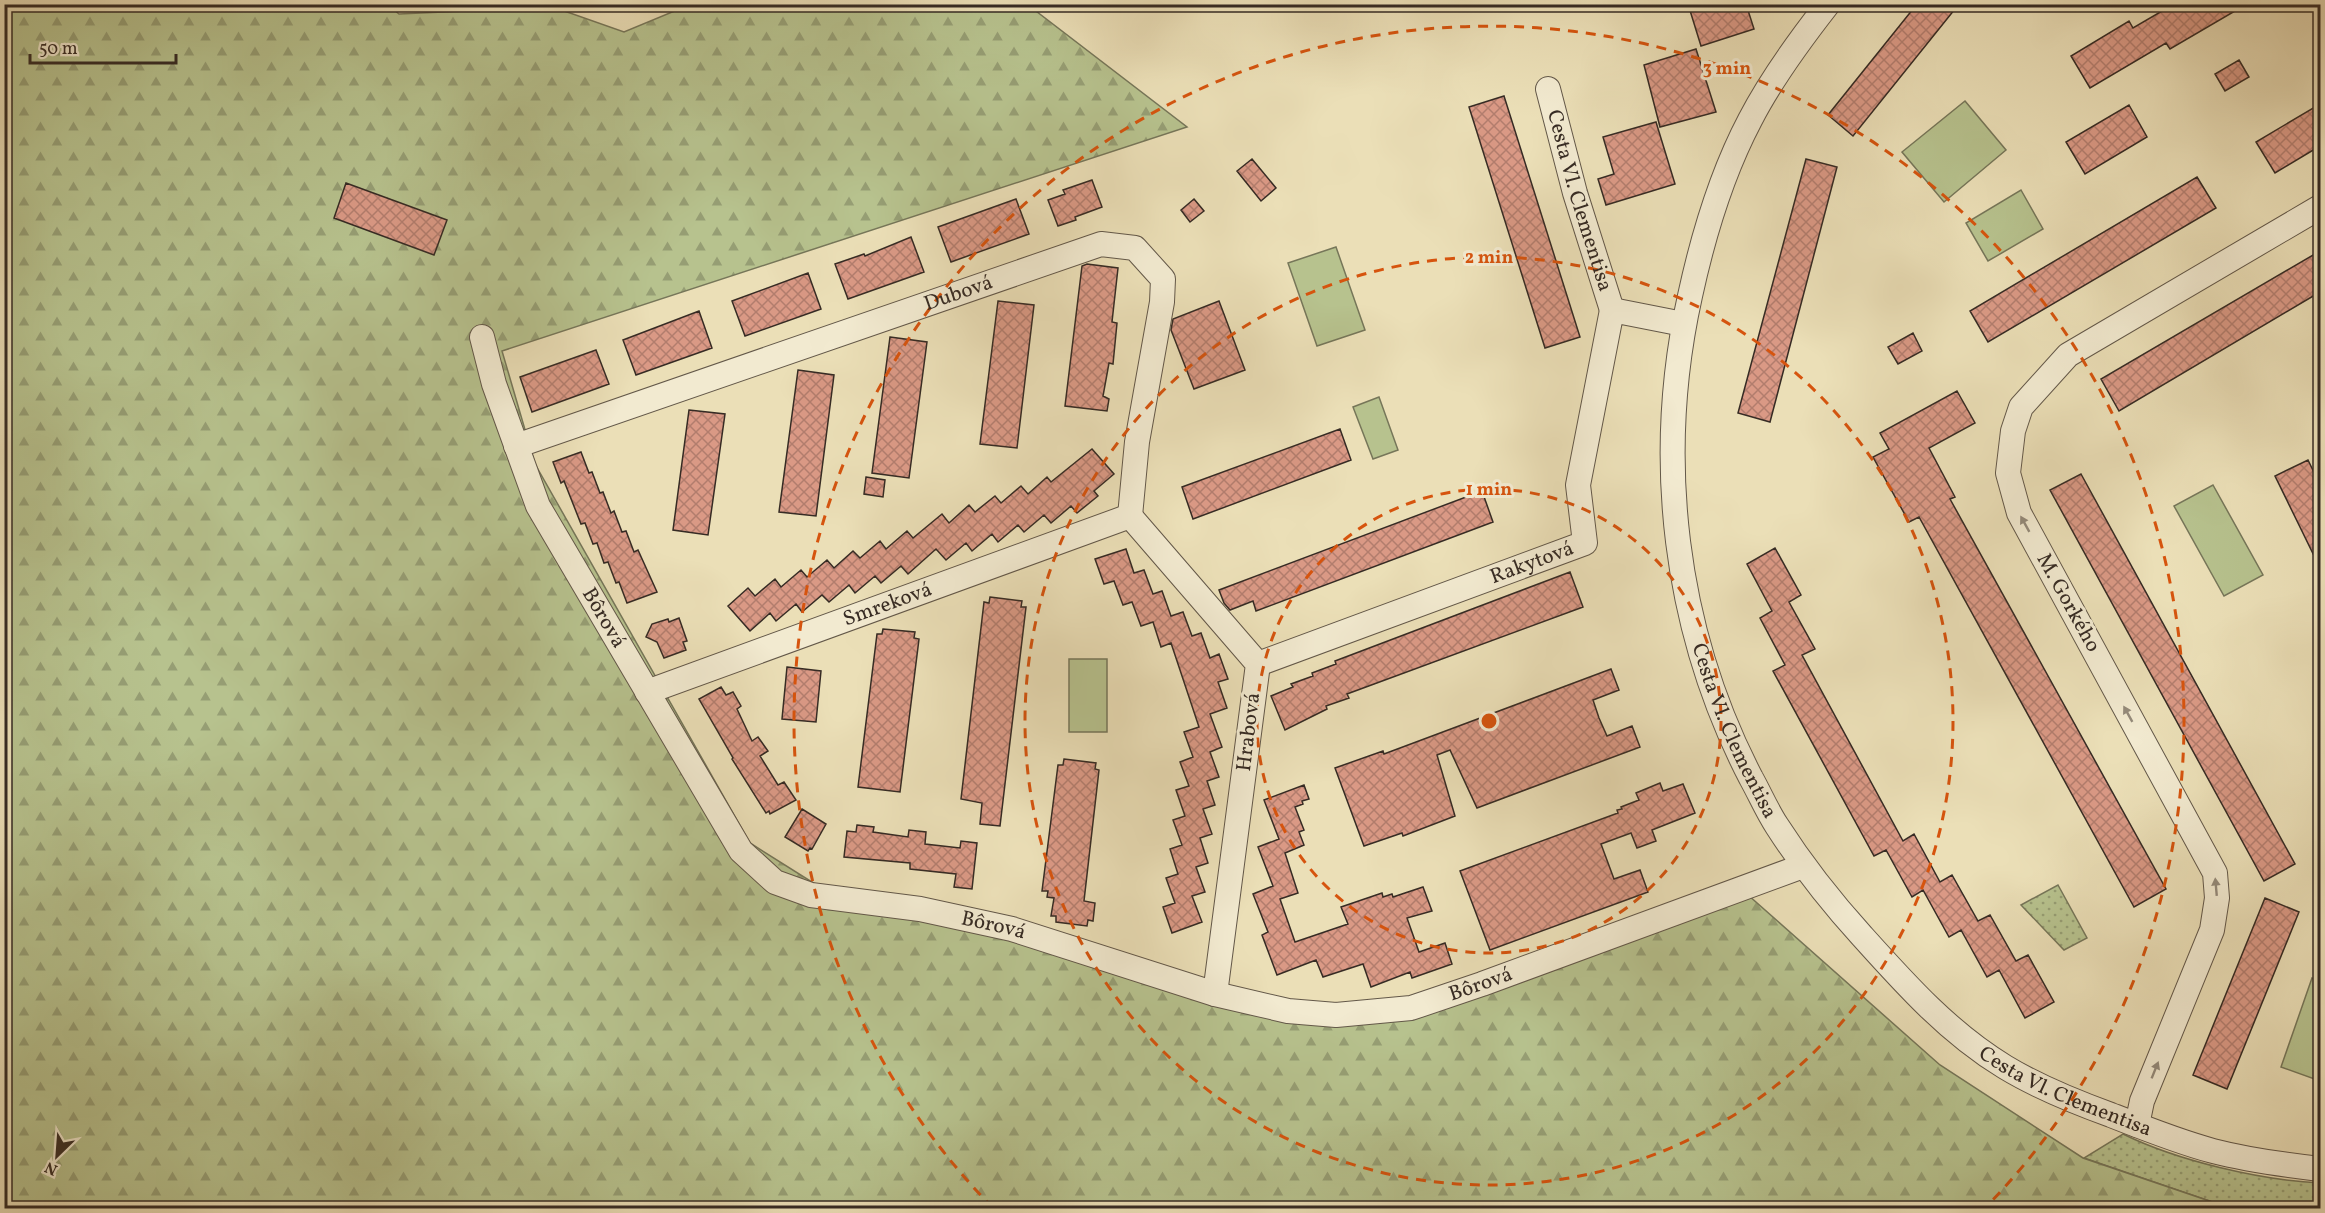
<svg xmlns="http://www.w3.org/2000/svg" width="2325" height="1213" font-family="Vollkorn,serif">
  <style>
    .grass { fill: url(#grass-dots); stroke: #767659; stroke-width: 1.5 }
    .forest { fill: url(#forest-firs); stroke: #767659; stroke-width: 1.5 }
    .garden { fill: #b7c28e; stroke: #767659; stroke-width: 1.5 }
    .building { fill: url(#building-cross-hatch); stroke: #362b24; stroke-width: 1.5 }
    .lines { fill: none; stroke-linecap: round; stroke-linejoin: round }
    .minor-casing { stroke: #635849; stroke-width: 26 }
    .minor { stroke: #f2ead0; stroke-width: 24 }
    .oneway { fill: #948a7a }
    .ring { fill: none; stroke: #d6540e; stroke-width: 3; stroke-dasharray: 10 8 }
    .labels { text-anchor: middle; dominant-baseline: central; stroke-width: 6; stroke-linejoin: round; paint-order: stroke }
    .street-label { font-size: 21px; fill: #362b24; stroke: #f2ead0 }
    .centre { fill: #d6540e; stroke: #f2ead0; stroke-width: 3 }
    .ring-label { font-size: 18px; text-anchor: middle; font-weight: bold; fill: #d6540e; stroke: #f2ead0; stroke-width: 6; stroke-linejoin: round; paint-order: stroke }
  </style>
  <defs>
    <pattern id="grass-dots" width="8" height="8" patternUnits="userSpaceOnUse" patternTransform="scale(1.5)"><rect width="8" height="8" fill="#b7c28e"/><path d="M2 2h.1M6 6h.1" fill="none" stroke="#969e74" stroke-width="1.8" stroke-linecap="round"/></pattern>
    <pattern id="forest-firs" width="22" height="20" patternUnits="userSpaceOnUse" patternTransform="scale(1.5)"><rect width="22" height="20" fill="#b7c28e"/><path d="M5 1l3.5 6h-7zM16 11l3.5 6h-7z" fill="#969e74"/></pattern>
    <pattern id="building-cross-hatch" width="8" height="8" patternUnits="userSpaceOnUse" patternTransform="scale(1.5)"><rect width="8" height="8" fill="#da9985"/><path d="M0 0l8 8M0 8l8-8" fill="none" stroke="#b27d6d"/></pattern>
  </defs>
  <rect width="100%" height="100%" fill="#ebdfb7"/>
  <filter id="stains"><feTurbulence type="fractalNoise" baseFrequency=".00333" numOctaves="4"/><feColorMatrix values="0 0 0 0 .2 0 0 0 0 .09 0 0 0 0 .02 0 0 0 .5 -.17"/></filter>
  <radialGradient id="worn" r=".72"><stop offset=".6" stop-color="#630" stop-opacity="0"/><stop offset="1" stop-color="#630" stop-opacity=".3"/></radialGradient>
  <!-- grass -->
  <path class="grass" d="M2058,885l29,53 -23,12 -43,-45z
    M2123,1134c55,27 137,46 197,49v25h-90l-146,-50z"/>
  <!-- forest -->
  <path class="forest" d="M5,4h382l12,10 154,-7 71,25 65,-27h339l159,122 -685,224 33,113 215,379 65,41 490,130 149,-23 285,-104 201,178 143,93 147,50h-2225z"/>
  <!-- garden -->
  <path class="garden" d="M1965,101l41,49 -62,52 -42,-50z
    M2021,190l22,39 -55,32 -22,-38z
    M1336,247l29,83 -48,16 -29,-83z
    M1379,397l19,53 -25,9 -20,-52z
    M2213,485l50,90 -39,21 -50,-90z
    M1069,659h38v73h-38z
    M2312,978l8,3v100l-39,-14z"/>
  <!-- building -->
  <path class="building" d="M1688,4h58l8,25 -53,17z
    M1917,4h42l-106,132 -25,-21z
    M2174,4h73l-77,45 -4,-6 -76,45 -19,-32 58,-35 4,7z
    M1696,49l20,63 -56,15 -16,-62z
    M2239,60l10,17 -24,14 -10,-17z
    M1504,96l76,241 -35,11 -76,-241z
    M2320,104v42l-45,27 -19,-31z
    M2129,105l18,32 -62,37 -19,-32z
    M1656,122l19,62 -69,21 -8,-26 16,-5 -11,-37z
    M1252,159l24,29 -15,13 -24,-30z
    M1806,159l31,8 -67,255 -32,-9z
    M2197,177l19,31 -228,134 -18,-31z
    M1092,180l10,27 -27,10 1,3 -18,6 -10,-26 17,-6 -2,-4z
    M346,183l101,37 -13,35 -100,-37z
    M1016,199l13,35 -78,28 -13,-35z
    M1194,199l10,12 -14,11 -9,-12z
    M911,237l13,35 -76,27 -13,-35 29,-10 1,2z
    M2320,251v41l-201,119 -18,-32z
    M1087,264l31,4 -6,54 5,1 -4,41 -4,-1 -6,33 6,3 -2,12 -42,-5 17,-140z
    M808,273l13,36 -76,27 -13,-35z
    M998,301l36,4 -17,143 -37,-4z
    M1219,301l26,69 -51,19 -23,-59 2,-11z
    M699,311l13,37 -76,27 -13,-35z
    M1913,333l9,18 -24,13 -10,-17z
    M890,337l37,5 -18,136 -37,-5z
    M596,350l13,34 -77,28 -12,-35z
    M798,370l36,5 -18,141 -37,-4z
    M1957,391l18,32 -46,25 26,49 -5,2 216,390 -32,18 -215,-390 -10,5 -36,-65 16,-8 -9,-16z
    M689,410l36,4 -17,121 -35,-5z
    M1340,429l11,31 -158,59 -11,-32z
    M1092,449l22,25 -20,17 4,5 -21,17 -6,-7 -20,17 -7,-8 -20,17 -6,-7 -20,17 -6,-8 -20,17 -6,-8 -20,17 -10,-11 -28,25 -7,-8 -20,17 -6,-7 -20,17 -6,-8 -20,17 -7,-7 -20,17 -6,-8 -20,17 -6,-8 -20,18 -22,-25 20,-18 7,8 20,-17 6,8 20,-17 6,7 20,-17 7,8 19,-17 7,7 20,-17 6,8 21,-18 6,7 29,-24 7,9 20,-18 6,7 20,-16 6,7 20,-17 7,8 19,-17 4,5z
    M581,452l8,21 3,-1 8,21 3,-1 8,21 3,-2 8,21 4,-1 8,21 4,-2 19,42 -30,11 -8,-21 -3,1 -8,-21 -4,1 -7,-20 -4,1 -8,-21 -4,1 -17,-43 -3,2 -8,-21z
    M2308,460l12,25v83l-45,-92z
    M2081,474l214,390 -31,17 -214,-391z
    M866,477l19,3 -2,17 -19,-3z
    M1482,491l11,31 -237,89 -3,-10 -23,9 -6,-7 -5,-13z
    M1775,548l26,47 -12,7 26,47 -13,6 101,186 11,-7 26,48 12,-7 26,46 12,-6 26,46 12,-6 26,47 -29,16 -26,-48 -12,7 -26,-47 -12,7 -26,-47 -11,7 -26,-47 -12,6 -101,-185 12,-6 -25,-47 12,-7 -25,-47z
    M1126,549l8,24 10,-3 9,24 9,-3 9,25 12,-4 9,24 9,-3 9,25 9,-4 9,25 -10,3 9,26 -17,6 12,33 -12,5 9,25 -12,4 8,24 -12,4 9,25 -12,4 8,25 -12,4 9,25 -13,4 10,26 -30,11 -9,-26 12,-4 -9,-25 12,-4 -8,-25 12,-4 -9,-25 12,-4 -9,-26 13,-4 -9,-24 13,-5 -9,-25 15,-5 -28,-84 -10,4 -8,-25 -12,4 -9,-24 -9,3 -9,-24 -10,3 -9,-25z
    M1570,572l13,35 -236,87 2,4 -23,8 1,3 -42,21 -14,-34 22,-9 -2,-3 22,-8 -1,-3 24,-9 -1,-3z
    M990,597l32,4 -1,6h5l-26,219 -20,-2 2,-21 -21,-4 23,-197 5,1z
    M679,618l8,23 -4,1 3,8 -22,8 -7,-16 -11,-5 6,-13 16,-5 1,3z
    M883,629l32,3 -1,6 5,1 -19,153 -42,-5 19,-153h5z
    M787,667l34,4 -5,51 -34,-3z
    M1611,669l8,21 -26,10 6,18 8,18 25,-10 8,21 -163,61 -27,-58 -13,5 18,61 -52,20 -1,-3 -38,13 -29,-78 48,-17 1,3z
    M721,687l5,8 7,-3 8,14 -4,3 15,32 6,-4 10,14 -8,5 18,29 6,-3 12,18 -26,14 -1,-3 -3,2 -34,-54 1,-1 -34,-59z
    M1064,759l32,4 -1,6 4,1 -15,131 11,2 -2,18 -5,-1 -1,6 -31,-4v-6h-5l3,-18 -7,-1 1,-6h-6l16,-126h5z
    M1660,783l3,8 20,-7 12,29 -43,17 4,11 -19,7 -6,-15 -30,11 13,35 26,-9 8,22 -158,58 -30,-79 158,-58 -1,-3 5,-1 -1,-2 18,-7 -3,-7z
    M1304,785l5,14 -7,2 1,3 -8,3 9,23 -5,2 5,13 -19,8 13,40 -18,6 15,43 53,-18 -7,-17 41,-14 1,4 9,-3 1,3 30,-10 9,24 -25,7 12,34 26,-9 7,21 -40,14 -2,-6 -39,15 -8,-23 -40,13 -7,-17 -39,15 -15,-40 6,-3 -15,-38 20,-8 -15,-39 21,-8 -15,-39z
    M802,809l24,15 -14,25 -2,-1 -2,3 -23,-14z
    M857,825l17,2 -1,5 35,5 1,-7 17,2 -1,12 35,4 1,-7 16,2 -5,46 -18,-2 2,-13 -46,-5v-6l-66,-6 3,-26 9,1z
    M2265,898l34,14 -72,177 -34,-14z"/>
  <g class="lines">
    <defs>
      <g id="minor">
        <path id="s1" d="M1828,4c-29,37 -57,75 -78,116 -29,55 -47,116 -60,176 -36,162 -16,334 61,482 9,16 16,33 26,48 25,39 54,76 85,110 44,49 87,97 143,131 33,20 70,35 106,48 33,13 68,27 102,36 35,9 72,14 107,18"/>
        <path id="s2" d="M1548,89l27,104 37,117"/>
        <path id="s3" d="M482,337l12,47 44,122 203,345 34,31 36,13 109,14 92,20 203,65 73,17 48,4 75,-7 71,-24 321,-118"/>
        <path id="s4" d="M516,446l585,-202 34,4 28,31 -1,23 -25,140 -7,74"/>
        <path d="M1130,516l128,148 -43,330"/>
        <path id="s5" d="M1258,664l327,-121 -7,-58 34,-175 71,14"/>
        <path id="s6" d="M647,692l483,-176"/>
        <path d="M2137,1125l5,-24 70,-171 5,-32 -2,-25 -196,-360 -11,-40 5,-42 8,-24 47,-52 252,-148"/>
      </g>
    </defs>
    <!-- minor casing -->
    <use href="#minor" class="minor-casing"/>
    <!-- minor -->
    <use href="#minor" class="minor"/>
  </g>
  <!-- one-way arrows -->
  <defs><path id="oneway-solid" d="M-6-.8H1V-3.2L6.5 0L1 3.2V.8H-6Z" transform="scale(1.5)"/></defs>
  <g class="oneway">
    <use href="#oneway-solid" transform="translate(2025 524) rotate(-119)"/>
    <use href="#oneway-solid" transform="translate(2128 714) rotate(-119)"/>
    <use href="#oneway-solid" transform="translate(2216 887) rotate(-95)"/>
    <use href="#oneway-solid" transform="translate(2155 1070) rotate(-68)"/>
  </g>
  <!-- distance rings -->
  <g class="ring">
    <circle cx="1489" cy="721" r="232"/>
    <circle cx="1489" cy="721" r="464"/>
    <path d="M993 1208A695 695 0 1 1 1985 1208"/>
  </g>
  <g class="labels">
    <!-- street labels -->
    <g class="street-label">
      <text stroke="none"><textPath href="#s2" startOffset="116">Cesta Vl. Clementisa</textPath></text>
      <text stroke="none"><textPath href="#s4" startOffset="468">Dubová</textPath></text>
      <text stroke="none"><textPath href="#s5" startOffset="292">Rakytová</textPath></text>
      <text transform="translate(2068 603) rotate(61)">M. Gorkého</text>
      <text stroke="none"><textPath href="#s6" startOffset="256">Smreková</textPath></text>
      <text stroke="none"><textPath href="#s3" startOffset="308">Bôrová</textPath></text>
      <text stroke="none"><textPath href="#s1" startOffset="772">Cesta Vl. Clementisa</textPath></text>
      <text transform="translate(1249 732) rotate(-83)">Hrabová</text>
      <text stroke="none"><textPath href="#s3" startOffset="848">Bôrová</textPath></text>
      <text stroke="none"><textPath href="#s3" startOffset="1352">Bôrová</textPath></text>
      <text stroke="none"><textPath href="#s1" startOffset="1276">Cesta Vl. Clementisa</textPath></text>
    </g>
  </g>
  <circle cx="1489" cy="721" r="9" class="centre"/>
  <g class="ring-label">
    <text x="1727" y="74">3 min</text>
    <text x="1489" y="263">2 min</text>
    <text x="1489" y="495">1 min</text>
  </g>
  <!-- margin -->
  <rect width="2325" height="1213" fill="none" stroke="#ebdfb7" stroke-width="24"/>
  <rect x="6" y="6" width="2313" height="1201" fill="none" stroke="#362b24" stroke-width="3"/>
  <rect x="12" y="12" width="2301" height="1189" fill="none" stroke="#362b24" stroke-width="1.5"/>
  <!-- north arrow -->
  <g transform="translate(57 1156) rotate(205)" stroke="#f2ead0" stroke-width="4.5" paint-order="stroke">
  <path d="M0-4.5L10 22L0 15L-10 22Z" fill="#362b24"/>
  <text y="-9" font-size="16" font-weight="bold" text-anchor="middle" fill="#362b24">N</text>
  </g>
  <!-- scale -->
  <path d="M30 54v9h146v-9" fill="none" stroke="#362b24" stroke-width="3"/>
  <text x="39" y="54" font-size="18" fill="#362b24" stroke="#f2ead0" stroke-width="4.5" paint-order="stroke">50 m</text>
  <rect width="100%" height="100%" filter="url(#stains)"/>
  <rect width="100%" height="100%" fill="url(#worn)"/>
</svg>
